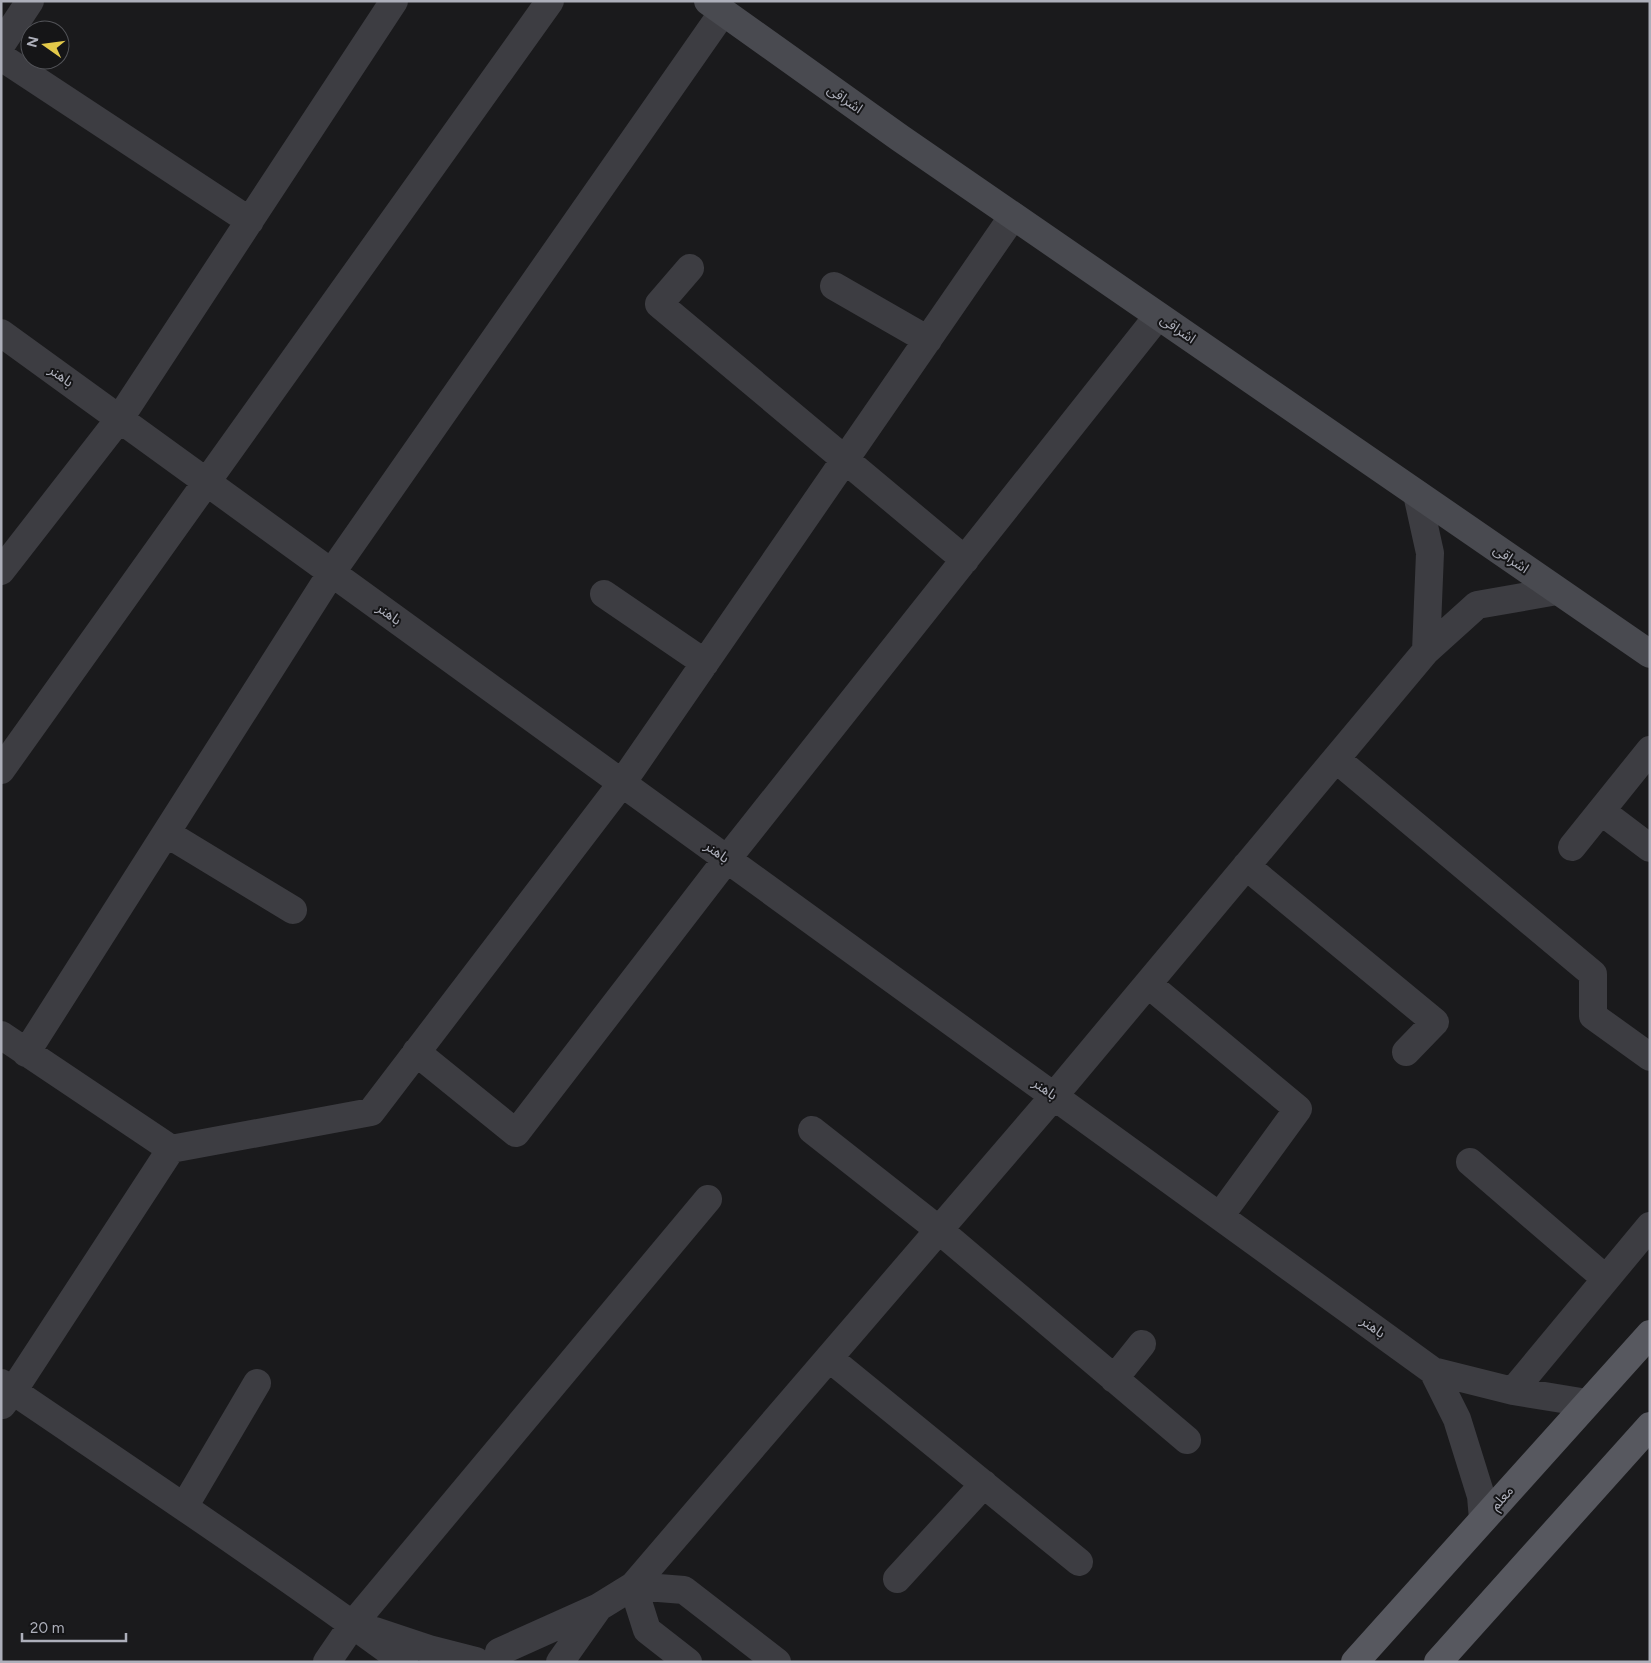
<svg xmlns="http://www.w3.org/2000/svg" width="1651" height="1663" font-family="Figtree,'Noto Sans Arabic',sans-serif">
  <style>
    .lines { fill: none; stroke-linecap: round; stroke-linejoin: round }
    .street { stroke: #3d3d42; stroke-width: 28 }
    .secondary { stroke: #494a50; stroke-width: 28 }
    .primary { stroke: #57585f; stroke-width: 28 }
    .labels { text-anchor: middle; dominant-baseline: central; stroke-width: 4; stroke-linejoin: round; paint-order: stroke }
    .street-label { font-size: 14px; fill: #adafba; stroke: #151517 }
  </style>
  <rect width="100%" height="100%" fill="#1a1a1c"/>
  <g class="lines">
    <!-- street -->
    <path class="street" d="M1,45l29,-44
      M1,57l249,164
      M690,268l-31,36 306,256
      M834,286l94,54
      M1,333l1432,1038
      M1417,494l13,59 -4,98 51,-46 80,-14
      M1,571l119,-153 274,-417
      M604,594l101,69
      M1336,759l257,215v42l57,41
      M1,770l549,-769
      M1601,811l49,37
      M166,833l127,77
      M1572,847l78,-97
      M1246,866l189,156 -29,30
      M1148,984l150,125 -78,107
      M1,1035l170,114 -158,242 -12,-8
      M416,1052l100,81 211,-274 431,-543
      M26,1053l306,-481 391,-560
      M812,1130l127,100 248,210
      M171,1149l200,-37 251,-329 391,-567
      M1470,1162l136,117
      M829,1358l250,204
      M1114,1379l28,-35
      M1513,1391l137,-165
      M2,1405l11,-14c131,89 263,177 391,271
      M184,1507l73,-124
      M1483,1519l-2,-23 -24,-77 -24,-48 80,20 74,12
      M897,1579l87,-95
      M599,1607l34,-21 421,-490 372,-445
      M375,1631l54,18 47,12
      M499,1652l100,-45 -39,55
      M327,1662l26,-38 355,-425
      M688,1662l-41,-32 -14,-44 51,4 93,72"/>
    <!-- secondary -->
    <path class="secondary" d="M708,1l192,137 750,516"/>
    <!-- primary -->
    <path class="primary" d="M1355,1662l295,-328
      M1438,1662l212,-236"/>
  </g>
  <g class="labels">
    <!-- street labels -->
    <g class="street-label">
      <text transform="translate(845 99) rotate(35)">اشراقی</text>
      <text transform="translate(1178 329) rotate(35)">اشراقی</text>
      <text transform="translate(61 376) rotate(36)">باهنر</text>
      <text transform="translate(1511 559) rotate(34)">اشراقی</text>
      <text transform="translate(389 614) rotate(36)">باهنر</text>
      <text transform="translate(717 852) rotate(36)">باهنر</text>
      <text transform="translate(1045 1089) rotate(36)">باهنر</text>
      <text transform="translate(1373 1327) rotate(36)">باهنر</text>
      <text transform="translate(1502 1498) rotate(-48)">معلم</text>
    </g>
  </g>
  <!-- border -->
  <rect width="1651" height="1663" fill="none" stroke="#adafba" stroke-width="5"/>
  <!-- north arrow -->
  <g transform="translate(45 45) rotate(284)"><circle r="24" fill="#151517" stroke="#525358"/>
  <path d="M0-4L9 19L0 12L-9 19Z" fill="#e3c94a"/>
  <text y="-8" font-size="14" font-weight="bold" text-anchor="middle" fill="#adafba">N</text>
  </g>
  <!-- scale -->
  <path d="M22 1633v8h104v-8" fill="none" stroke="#adafba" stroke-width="2.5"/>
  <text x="30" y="1633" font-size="15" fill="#adafba" stroke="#151517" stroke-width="4" paint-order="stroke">20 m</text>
</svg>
